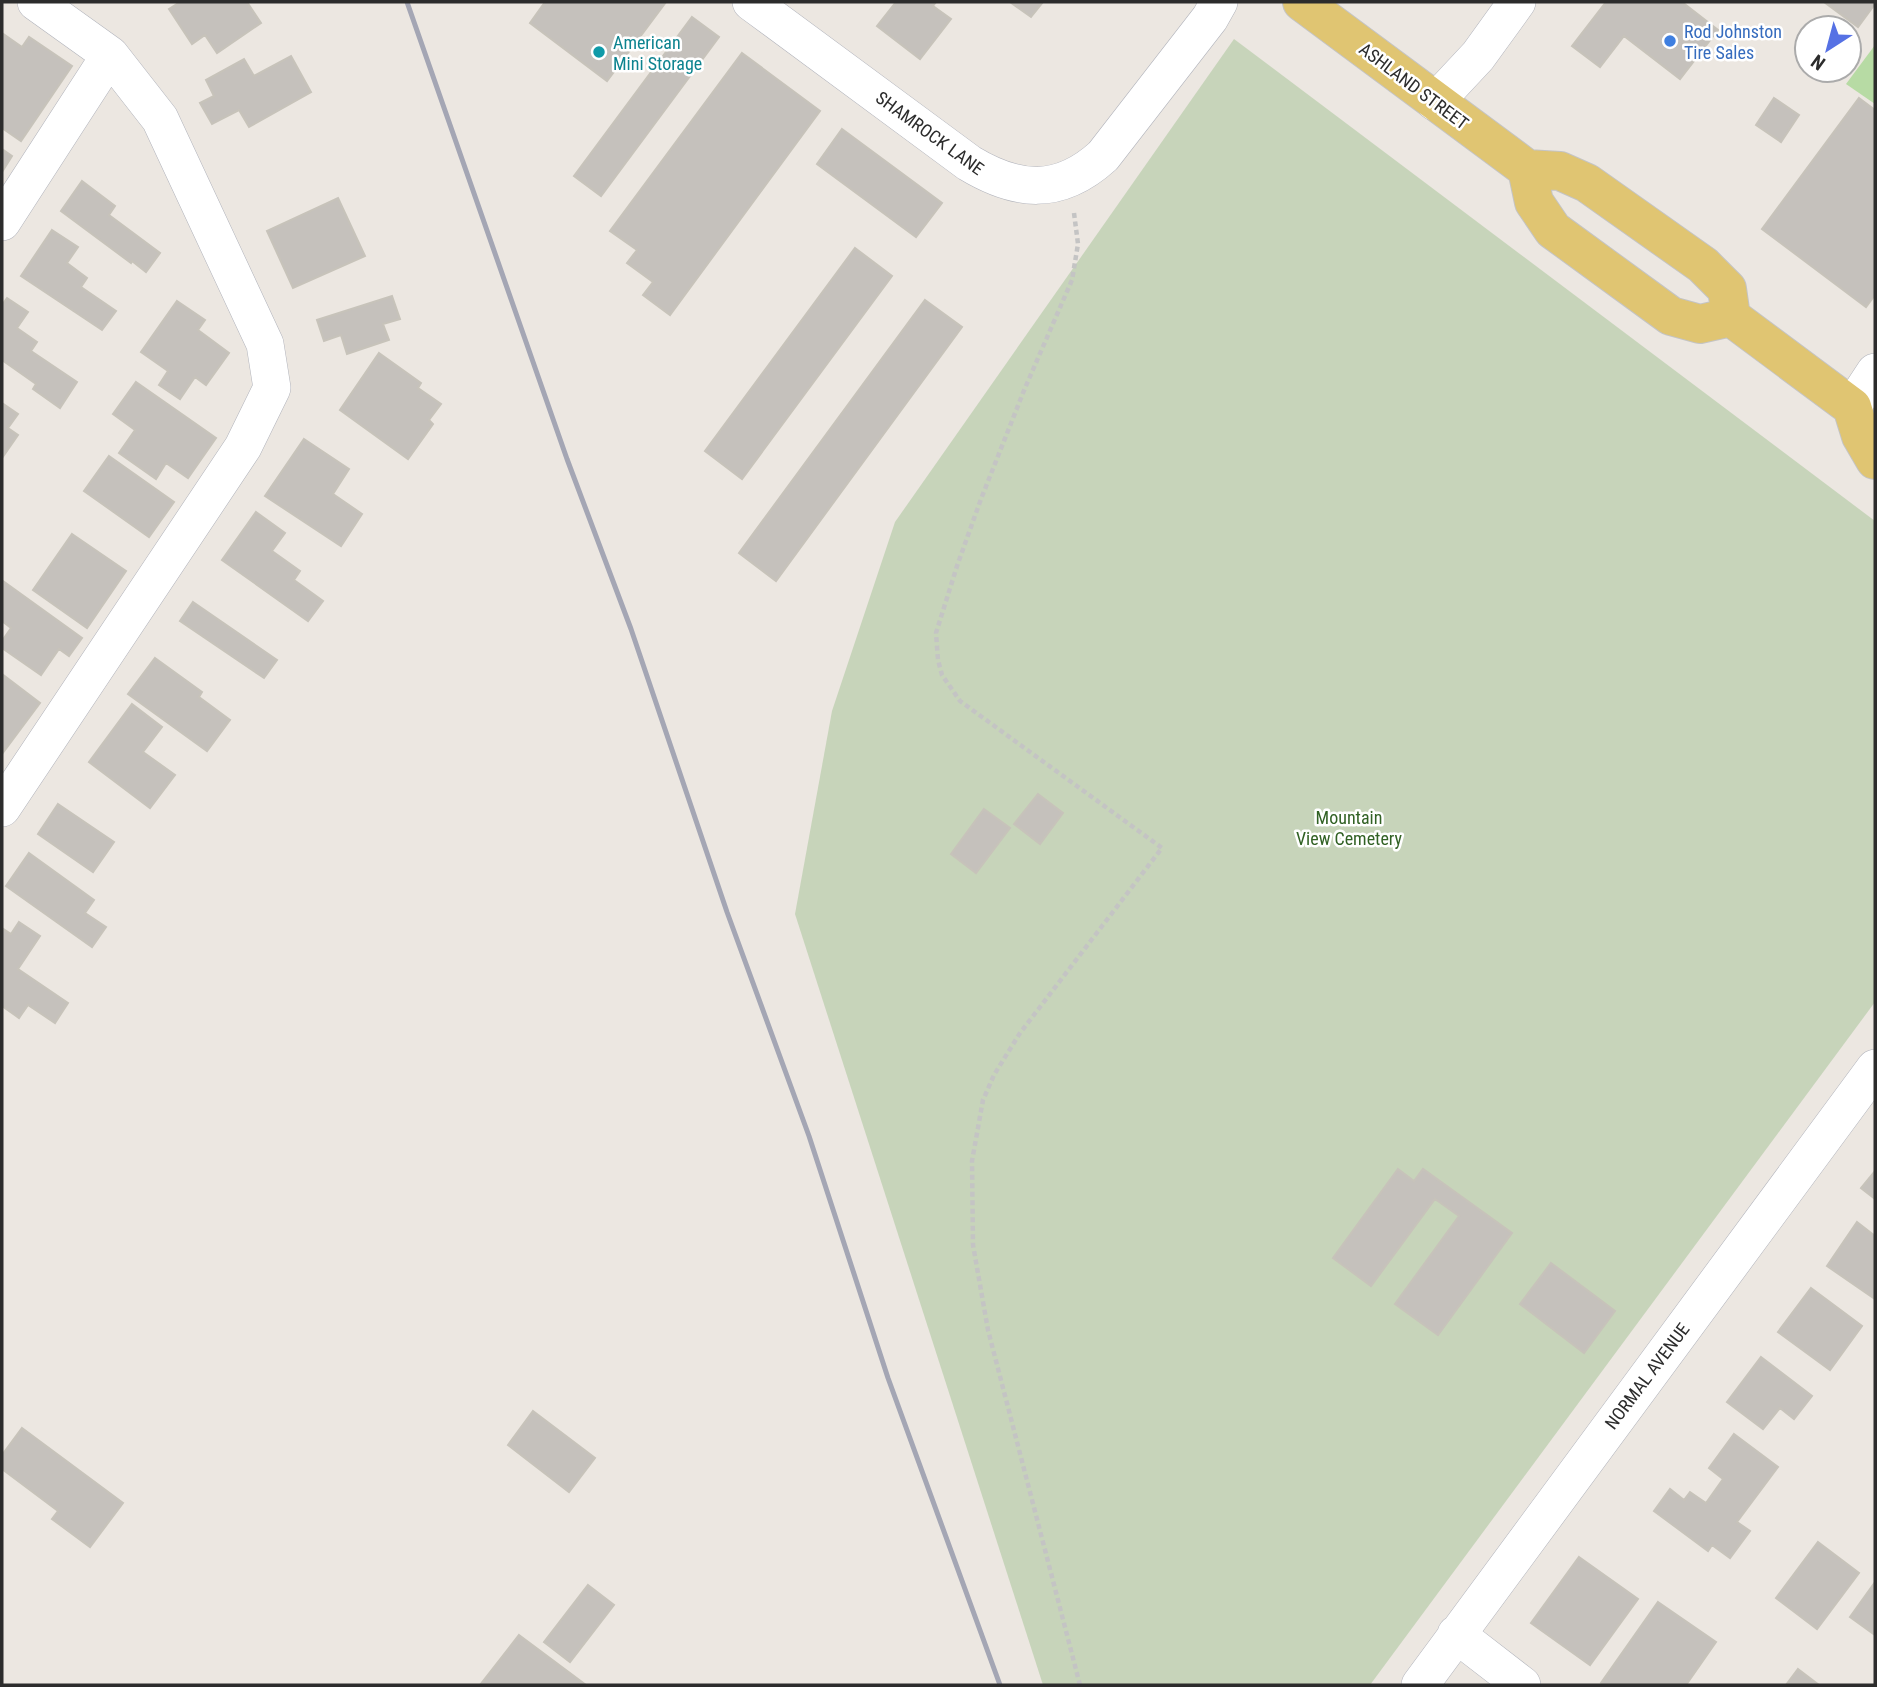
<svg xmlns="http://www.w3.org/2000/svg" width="1877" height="1687" font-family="'Roboto Condensed',sans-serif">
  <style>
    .green { fill: #b7dba4 }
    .cemetery { fill: #c7d4ba }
    .building { fill: #c5c1bc; stroke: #c7c3ba; stroke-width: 2 }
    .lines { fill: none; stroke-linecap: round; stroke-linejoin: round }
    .minor-casing { stroke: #b1b3bb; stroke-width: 38 }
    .major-casing { stroke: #c4c4c4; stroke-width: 40 }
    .path { stroke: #c4c4c4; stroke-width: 4.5; stroke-dasharray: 5 3.5; stroke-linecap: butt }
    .minor { stroke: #fff; stroke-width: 37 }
    .major { stroke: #e0c572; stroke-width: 38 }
    .rail { stroke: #a4a6b4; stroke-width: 5 }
    .shop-dot { fill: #3f7fe0; stroke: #fff; stroke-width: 2.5 }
    .culture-dot { fill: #0f9aa8; stroke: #fff; stroke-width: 2.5 }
    .labels { text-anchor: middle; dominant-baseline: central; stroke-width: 5; stroke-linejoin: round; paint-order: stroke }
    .shop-label { font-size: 18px; fill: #366cbe; stroke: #fff; text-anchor: start }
    .culture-label { font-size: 18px; fill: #0d838f; stroke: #fff; text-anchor: start }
    .street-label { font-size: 18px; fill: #2c2c2c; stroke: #fff }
    .park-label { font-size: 18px; fill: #316124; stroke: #fff }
  </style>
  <rect width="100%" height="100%" fill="#ece7e1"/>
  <!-- green -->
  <path class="green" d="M1875,45v59l-29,-20z"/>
  <!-- cemetery -->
  <path class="cemetery" d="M1234,39l641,482v481l-505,683h-327l-248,-771 37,-203 63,-189z"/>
  <!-- building -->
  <path class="building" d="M180,2h67l14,21 -44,30 -12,-18 -13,9 -23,-35z
    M545,2h121l-59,79 -77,-58z
    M896,2h40l-3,4 18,13 -31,40 -43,-33z
    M1010,2h33l-12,15z
    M1606,2h76l36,28 -38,49 -56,-43 -24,31 -28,-21z
    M1824,2h51v2l-17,23z
    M692,17l27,20 -118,159 -27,-20z
    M2,33l20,14 7,-10 43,29 -51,75 -19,-13z
    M742,53l78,58 -150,204 -27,-20 10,-13 -26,-19 10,-13 -27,-19z
    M291,56l20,36 -62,35 -10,-17 -27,14 -12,-21 14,-7 -8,-16 38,-21 10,17z
    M1774,98l25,17 -18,27 -25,-17z
    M1859,98l16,12v185l-9,12 -104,-78z
    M842,129l100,74 -26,34 -99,-73z
    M2,149l10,7 -10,16z
    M82,181l33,25 -6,9 51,38 -14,19 -14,-11 -1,2 -70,-52z
    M338,198l27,58 -72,32 -26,-57z
    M52,230l26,17 -11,16 20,15 -6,9 35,24 -14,19 -81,-54z
    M855,248l37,28 -150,203 -37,-28z
    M392,296l8,23 -17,5 6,16 -42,14 -6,-19 -17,6 -7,-21z
    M7,298l21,14 -11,16 20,14 -6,9 46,31 -17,26 -27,-19 3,-5 -34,-24v-55z
    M925,300l37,27 -186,254 -37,-28z
    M177,301l28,19 -7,10 31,23 -23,32 -11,-8 -15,22 -21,-14 9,-14 -27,-19z
    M379,353l42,30 -3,5 23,16 -12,16 4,4 -25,35 -68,-49z
    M136,382l80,56 -28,40 -22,-15 -10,16 -37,-26 16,-23 -22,-16z
    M2,403l16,11 -10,14 10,7 -16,23z
    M304,439l45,30 -16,25 29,20 -21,32 -76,-50z
    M109,456l65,46 -25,35 -65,-46z
    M256,512l29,21 -13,18 28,20 -6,9 29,21 -15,20 -86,-61z
    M72,534l54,37 -39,57 -54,-38z
    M3,581l79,57 -13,18 -10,-7 -18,26 -39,-27v-7l9,-13 -9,-7z
    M193,602l84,58 -13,18 -84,-57z
    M155,658l47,34 -3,5 31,23 -23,31 -79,-57z
    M2,674l38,29 -38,51z
    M132,704l30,23 -19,25 32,23 -25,33 -61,-46z
    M1038,794l25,19 -23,31 -26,-20z
    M58,804l56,38 -21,30 -55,-38z
    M984,809l26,19 -34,45 -25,-19z
    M29,853l65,47 -9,13 21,14 -14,20 -86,-61z
    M19,922l21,14 -22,33 50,34 -13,20 -27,-18 -9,13 -17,-12v-78l9,6z
    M1398,1169l16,12 9,-12 89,64 -74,102 -43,-31 64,-88 -24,-17 -64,87 -38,-28z
    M1875,1171v28l-14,-11z
    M1857,1222l18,14v63l-48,-33z
    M1551,1263l64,48 -31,42 -64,-49z
    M1811,1288l51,38 -32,44 -52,-38z
    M1761,1357l51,39 -18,23 -14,-11 -17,21 -36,-27z
    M533,1411l62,47 -26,34 -61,-47z
    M22,1428l101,75 -33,44 -38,-28 6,-8 -56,-42v-14z
    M1734,1434l44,33 -41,55 13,9 -20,27 -18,-13 -4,6 -54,-40 16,-22 14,11 6,-8 16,11 17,-24 -14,-11z
    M1818,1542l41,31 -42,56 -41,-31z
    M1579,1557l59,42 -48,66 -59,-42z
    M1875,1582v53l-25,-18z
    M588,1585l26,20 -44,57 -26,-20z
    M1658,1602l58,40 -30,43h-83l-2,-2z
    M519,1635l67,50h-106z
    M1798,1669l21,16h-33z"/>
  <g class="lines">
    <defs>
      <path id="minor" d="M36,2l74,53
        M751,2l218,161c48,29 90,33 134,-7l107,-138 9,-16
        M1435,102l43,-46 39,-54
        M2,222l108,-167 50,64 105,225 7,44 -29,59 -241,361
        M1852,407l23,-35
        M1456,1634l66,51
        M1420,1685l455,-617"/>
      <path id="major" d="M1302,2l225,167 33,2 27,12 116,82 24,24 4,28 121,90 9,29 14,24
        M1527,169l7,33 19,28 118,86 29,8 31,-7"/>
    </defs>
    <!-- minor casing -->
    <use href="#minor" class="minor-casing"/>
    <!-- major casing -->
    <use href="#major" class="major-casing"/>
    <!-- path -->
    <path class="path" d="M1074,213l4,31 -6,36 -47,108 -44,111 -24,67 -21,67 2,27 4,15 18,26 202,147 -142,185 -26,42 -11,25 -11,61 1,84 15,85 92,355"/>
    <!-- minor -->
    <use href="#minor" class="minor"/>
    <!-- major -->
    <use href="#major" class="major"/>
    <!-- rail -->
    <path class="rail" d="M407,2l160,457 64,170 96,283 82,224 79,242 112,307"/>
  </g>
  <!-- markers -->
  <circle class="shop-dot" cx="1670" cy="41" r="7"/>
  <circle class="culture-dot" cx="599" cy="52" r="7"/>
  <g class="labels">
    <!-- shop labels -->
    <g class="shop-label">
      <text x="1684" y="31">Rod Johnston<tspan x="1684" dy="21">Tire Sales</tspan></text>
    </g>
    <!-- culture labels -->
    <g class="culture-label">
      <text x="613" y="42">American<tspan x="613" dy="21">Mini Storage</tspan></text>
    </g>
    <!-- street labels -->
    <g class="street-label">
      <text transform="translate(1414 86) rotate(37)">ASHLAND STREET</text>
      <text transform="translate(930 133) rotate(36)">SHAMROCK LANE</text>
      <text transform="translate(1647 1376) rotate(-53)">NORMAL AVENUE</text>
    </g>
    <!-- park labels -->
    <g class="park-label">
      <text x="1349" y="817">Mountain<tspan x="1349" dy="21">View Cemetery</tspan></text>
    </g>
  </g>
  <!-- border -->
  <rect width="1877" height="1687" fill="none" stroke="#2c2c2c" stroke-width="7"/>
  <!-- north arrow -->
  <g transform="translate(1828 49) rotate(216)"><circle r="33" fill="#ffffff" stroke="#ababab" stroke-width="2"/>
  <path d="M0-5L12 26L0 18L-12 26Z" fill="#5671e4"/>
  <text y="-10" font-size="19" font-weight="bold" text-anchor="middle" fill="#2c2c2c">N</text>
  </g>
</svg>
